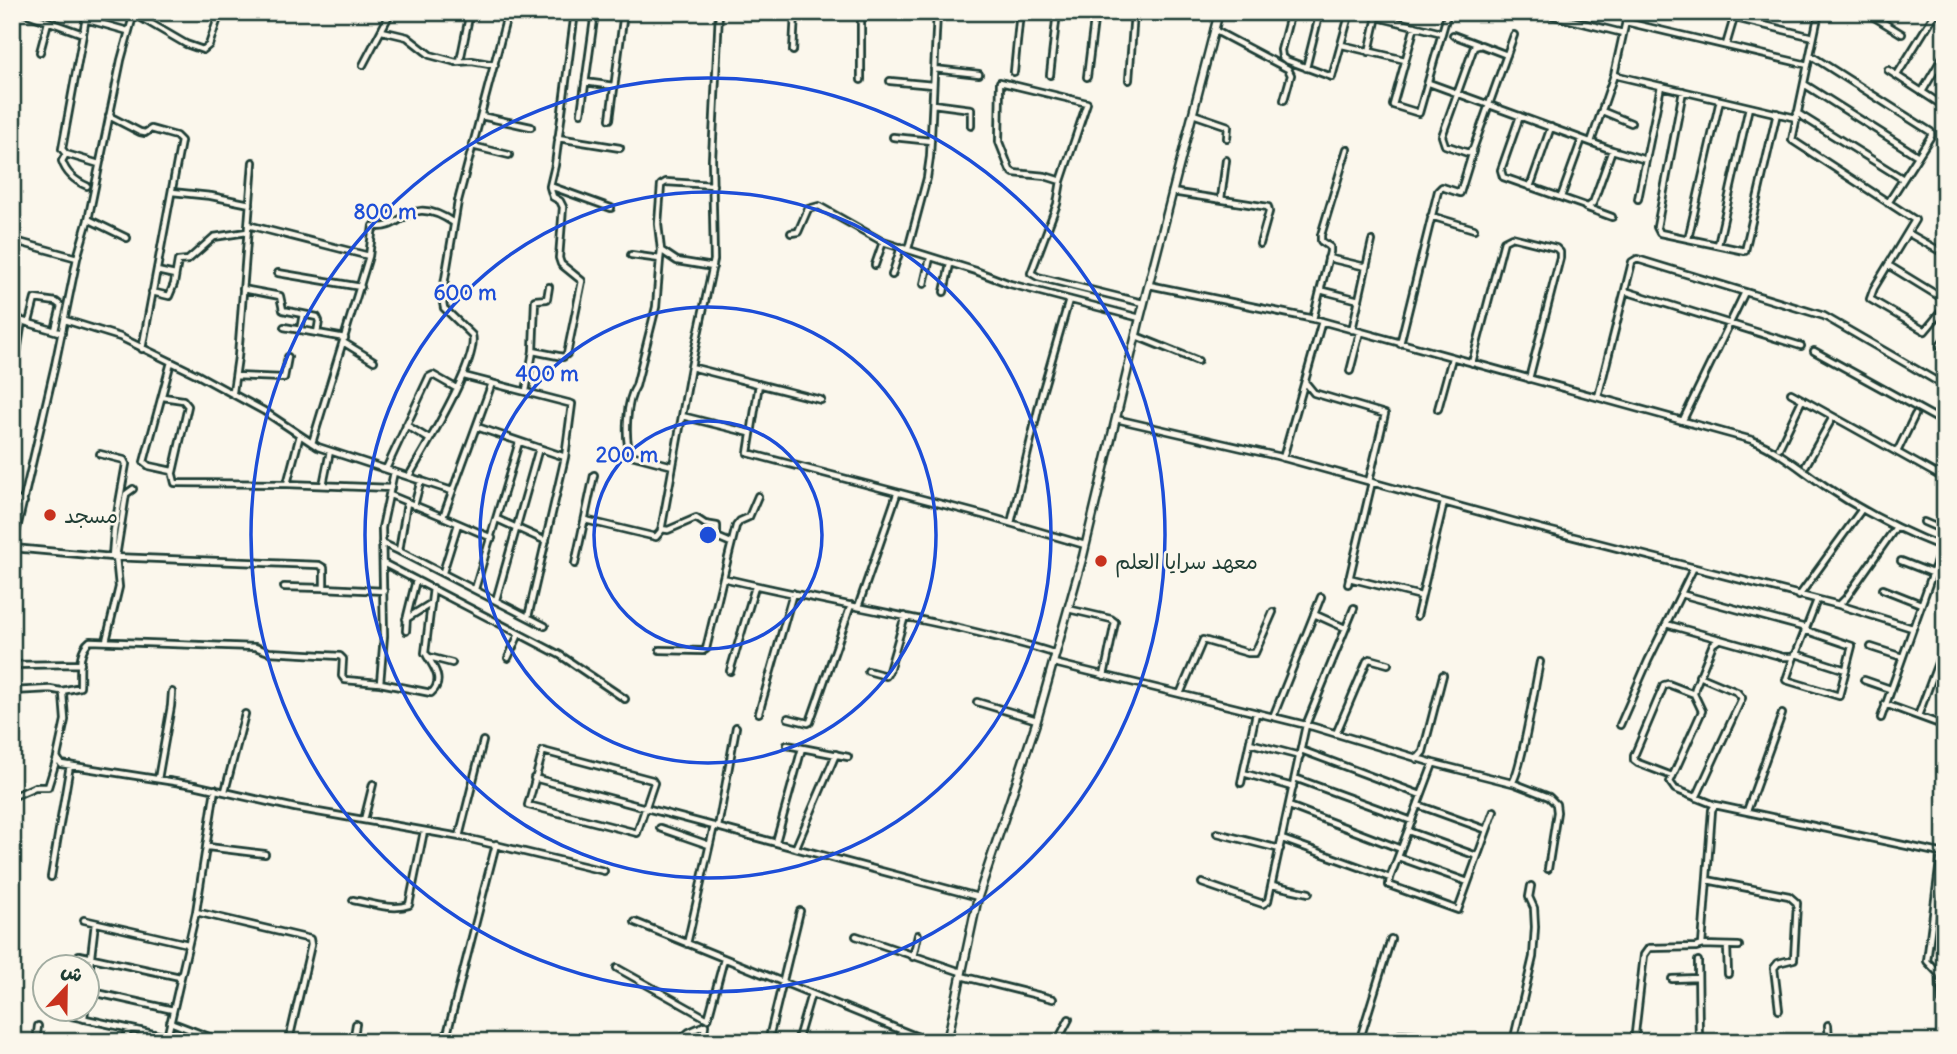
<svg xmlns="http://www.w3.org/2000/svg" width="1957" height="1054" font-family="Delius,'Playpen Sans Arabic',sans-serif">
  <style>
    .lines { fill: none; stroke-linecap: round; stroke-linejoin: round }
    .street-casing { stroke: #1f3d34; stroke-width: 10 }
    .secondary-casing { stroke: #1f3d34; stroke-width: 11 }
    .street { stroke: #fbf7ec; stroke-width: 4.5 }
    .secondary { stroke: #fbf7ec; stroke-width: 6 }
    .ring { fill: none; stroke: #1d4ed8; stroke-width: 3.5 }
    .poi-dot { fill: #c8321e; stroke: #fbf7ec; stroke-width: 2.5 }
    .labels { text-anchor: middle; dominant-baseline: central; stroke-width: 5; stroke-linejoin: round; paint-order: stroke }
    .poi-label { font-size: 21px; fill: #1f3d34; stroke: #fbf7ec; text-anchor: start }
    .centre { fill: #1d4ed8; stroke: #fbf7ec; stroke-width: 3.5 }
    .ring-label { font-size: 21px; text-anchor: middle; font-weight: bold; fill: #1d4ed8; stroke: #fbf7ec; stroke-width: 5; stroke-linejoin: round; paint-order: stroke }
  </style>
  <rect width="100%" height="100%" fill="#fbf7ec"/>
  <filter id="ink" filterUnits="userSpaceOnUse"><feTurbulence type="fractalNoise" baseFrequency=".0143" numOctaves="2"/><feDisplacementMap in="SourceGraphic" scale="14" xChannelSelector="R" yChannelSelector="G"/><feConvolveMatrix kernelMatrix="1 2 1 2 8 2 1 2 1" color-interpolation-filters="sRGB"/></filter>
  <g filter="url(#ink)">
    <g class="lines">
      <defs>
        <path id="street" d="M22,12l61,22
          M87,12l-25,137 4,5 33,10
          M575,12l-20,153 -5,21 61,22
          M861,12v68
          M1291,12l-10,38 1,7 4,3 46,17 18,-65
          M1538,12l85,21
          M1628,12l-14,63 182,43
          M1710,12l103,25
          M1819,12l-27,128 123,80 -41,68 -4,11 55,32 20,-24
          M1866,12l36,22
          M1377,17l65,16
          M85,19l43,12
          M1626,22l182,43
          M1415,26l-22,79 26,8 29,-101
          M1214,30l74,39 3,6 -7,25
          M382,31l25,6 23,18 26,7 16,-1 23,4
          M1453,35l24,9
          M1342,45l63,15
          M1726,45l8,-27
          M793,51l2,-39
          M40,52l8,-30
          M1369,52l9,-40
          M1507,55l-26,-10 -7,2 -32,89 3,9 23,8 5,-4 41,-114
          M1810,55l121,77v4l-43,67
          M460,61l10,-49
          M363,65l28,-53
          M1306,68l14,-56
          M934,69l45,5
          M1888,70l57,37
          M1014,72l6,-60
          M1050,75l7,-63
          M1897,75l39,-63
          M1087,77l8,-65
          M1129,80l5,-68
          M890,81l43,4
          M585,82l29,4
          M1429,83l183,67 34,10
          M1804,84l114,72
          M1683,91l-26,136 3,6 85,18 32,-138
          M1922,92l23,-39
          M933,104l38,5v17
          M1602,111l29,12
          M581,113l14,-101
          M1797,113l106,66
          M1193,114l35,12 -1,12
          M109,116l31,16 5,1 6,-4 25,7 5,5 -39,208
          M481,116l50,11
          M1520,116l-19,54 2,7 85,30 5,-4 19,-53
          M610,119l14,-107
          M893,137l38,4
          M558,138l62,10
          M1591,142l23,-67
          M472,146l37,9
          M66,154l-4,7c4,12 13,20 25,25
          M1061,181l-16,-5 -31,-3 -4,-3 -11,-28 1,-60 87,21 -26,78 -4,23 -26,69 7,4 105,26
          M1530,187l21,-60
          M172,192l39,4 39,8
          M1172,192l96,15 1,5 -9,32
          M1561,197l21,-58
          M1221,199l5,-39
          M1638,199l23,-113
          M1585,207l27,10
          M1431,216l43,13
          M88,219l39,19
          M248,225l121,31 -57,187
          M791,233l7,-1 10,-23 11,-3 64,36 93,29 34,13 130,34
          M1908,233l37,21
          M1688,239l32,-139
          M12,240l65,18
          M1718,245l31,-138
          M908,249l19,-71 3,-21 7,-145
          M662,251l15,10 36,6
          M631,255l29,4 -4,48 -20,79c-10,15 -12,53 -5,69l42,11
          M369,256l4,-30c31,7 33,-35 81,-3
          M1328,258l38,9
          M660,259l1,-9 -3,-26 3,-39 5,-3 47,3
          M875,265l8,-23
          M1888,265l57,35
          M157,271l18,4
          M278,273l83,14
          M892,275l9,-28
          M924,284l6,-26
          M1149,285l165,34 438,121c28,11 49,30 73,46 37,25 78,46 120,62
          M243,289l37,7 3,14 34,7 2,4 -2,12
          M1320,290l39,10
          M1625,291l176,55
          M152,292l17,4 5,-12 4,-23 10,-1 26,-23 33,-5
          M944,292l6,-28
          M12,313l10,8
          M1313,319l17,-67v-5l-9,-6v-6l26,-86
          M65,320l55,17 76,37 68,37 54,36 134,44
          M29,322l6,-23 21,3 5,4 -6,24
          M284,327l61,11
          M300,330l3,-16
          M1352,330l20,-89
          M1136,336l62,25
          M1945,338l-5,8 5,4
          M343,342l31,19
          M1400,344l38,-153 4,-4 18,6 13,-42
          M533,351l2,-51 12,-1 2,-12
          M1814,351l131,72
          M171,362l-27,100 5,4 23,5 3,12 112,1 104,4
          M1472,363l32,-122 8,-4 44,11 4,4v6l-31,121
          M12,366l3,-1 7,-44 40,12
          M691,367l130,33
          M1350,371l10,-39
          M236,376l48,2 4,-21
          M464,376l108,28 -7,53
          M1305,382l9,11 71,21 -16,67
          M759,384l-11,69 235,62 102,30
          M526,391l7,-40 30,6 4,-3 15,-73 -21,-17 -2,-6 4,-51 -3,-6 -7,-4 -3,-10
          M233,392l5,-35 15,-195
          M1791,393l154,86
          M163,397l20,3 5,6 -15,66
          M1598,397l32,-127 2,-8 5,-3 187,57 121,70
          M1438,409l14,-51
          M682,416l68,17
          M1116,419l161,37 239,66 319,82 4,1 7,-7 50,-71
          M1683,420l62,-128
          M406,425l23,14
          M477,427l88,30 -37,160
          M1779,448l23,-48
          M1897,452l18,-37
          M100,454l24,6 2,4 -12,67 -2,26
          M1283,458l39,-137
          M1806,465l27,-48
          M386,469l43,-92 4,-2 23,13
          M409,476c14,-25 71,-117 63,-141l-28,-27 -2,-11 16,-96 50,-189
          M287,484l13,-49
          M323,485l7,-34
          M390,495l53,22
          M12,499l12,3
          M407,503l-8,48 146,75
          M414,506l7,-26
          M497,519l49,22
          M585,520l71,17 5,-6 30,-164 23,-107 -2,-101 7,-147
          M1924,522l21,9
          M1011,523l31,-130 27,-93
          M1937,528l8,-18
          M661,529l7,1 28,-12 9,6 12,2v11l14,6
          M492,538l-49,-21 49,-134
          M382,543l17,8
          M13,548l99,9 207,8 5,3v20l60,3
          M12,550l43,-185 22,-107 11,-38 33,-160 11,-40 6,-4 48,28 17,6 6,-5 11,-33
          M1901,561l31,12
          M383,563l177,92 65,44
          M575,564l19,-89
          M443,572l15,-48
          M723,578l13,-52 4,-5 9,-4 9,-21
          M1349,578l72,18
          M1348,584l24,-102
          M284,587l40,1
          M433,588l-8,65 4,4 23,6
          M475,589l44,-147
          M1883,589l38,15
          M1681,594l125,34
          M1799,596l63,-87
          M496,600l43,-152
          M1839,605l73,23
          M858,607l39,-113
          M1068,609l43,10 4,3 -11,54
          M1314,614l31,14
          M1417,616l27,-114
          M406,619l24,-15
          M1666,624l117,33h9l4,-3 50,16
          M406,631l1,-15 9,-36
          M106,641l13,-54 -3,-30 10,-63 7,-5
          M1871,647l31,10
          M660,650l43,1 3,-2 17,-71c79,19 160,33 240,51 31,8 62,14 93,25
          M1796,654l21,-54
          M1794,657l-8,23 53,16 13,-50 -47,-16
          M508,658l11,-24
          M1054,663l260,64 119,36 79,20c10,-13 23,-99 28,-121
          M12,665l69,-1
          M730,671l25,-84
          M868,671l18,5 3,-5 16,-55
          M1864,680l26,9
          M380,683l4,-47 -2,-108 12,-56
          M12,691l38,-2 11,2 2,3 2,26 -8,37 4,7 133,21 101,23 171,30 138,33
          M62,691l18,-4c1,-15 -3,-36 10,-46l165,6 14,5 71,4 3,3 -1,17 3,4 35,3 51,10c13,-11 4,-25 -4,-37
          M1180,694l23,-54 45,13h7l18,-41
          M977,702l60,18
          M1885,704l60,22
          M759,713l34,-120
          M1918,716l27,-72
          M1273,717l48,-120
          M788,718l20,5 2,-1 41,-117
          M1881,718l61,-171
          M1620,725l28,-64 45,-92
          M1336,734l31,-73 3,-2 18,5
          M1250,743l50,13
          M787,745l61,12
          M1301,750l120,45
          M543,751l109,29 2,3 -17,50 -109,-28z
          M1417,759l6,-7 20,-77
          M1243,773l50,14
          M1672,776l-34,-13 -4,-3v-4l30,-71 4,-1 26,10
          M534,778l444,119
          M1295,778l117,43
          M158,779l13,-73 1,-14
          M1241,783l15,-70
          M1513,783l36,14 7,7 1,8 -9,57
          M225,791l20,-77
          M12,797l23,-10h13l9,-29
          M1696,798l46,-100 -5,-6 -38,-16
          M1418,805l69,25
          M1715,805l-40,-16 -5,-7 32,-71 -8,-17 1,-6 18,-44 7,-5
          M1289,806l112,43
          M1747,811l35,-97
          M364,820l9,-36
          M718,827l18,-100
          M660,828l49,17
          M1408,831l69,25
          M1217,833l63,16
          M459,837l24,-96
          M1282,839l108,39 43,-114
          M776,842l26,-94
          M208,847l57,7
          M796,847l40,-93
          M1941,854l-14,107 13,14 2,27 3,10
          M1398,857l70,25
          M51,877l19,-112
          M1390,878l-1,7 69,25 36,-99
          M1707,880l82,16 8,7 -3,56 -16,4 -4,5 5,42
          M1202,883l61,21 5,-3 38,-176 48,-117
          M1272,885l37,8
          M353,900c17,3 40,11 56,5l15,-74
          M196,912l114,27 1,6 -22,95
          M84,920l104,24
          M635,922l295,120
          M856,936l105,36
          M687,944l27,-118
          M1702,945l10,-135 3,-5 230,49
          M1727,947l1,27
          M79,955l101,22
          M913,957l5,-22
          M1698,961l1,81
          M617,968l91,51 16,-60
          M961,976l92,23
          M1672,979l25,-1
          M88,982l7,-59
          M88,991l85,19
          M72,1016l95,21
          M84,1019l1,-10
          M170,1022l52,20
          M1828,1025l1,17
          M1361,1035l15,7
          M36,1042l2,-16
          M124,1042l5,-13
          M166,1042l30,-130 19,-123
          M353,1042l3,-18
          M445,1042l51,-198
          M677,1042l12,-10 16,-7
          M703,1042l2,-17
          M768,1042l32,-131
          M797,1042l14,-48
          M1057,1042l12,-23
          M1123,1042l2,-4
          M1359,1042l32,-103
          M1397,1042l1,-6 4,-2 33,2 9,6
          M1513,1042l20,-85 2,-30 -1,-19 -5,-11 2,-11
          M1634,1042l10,-87 5,-7 47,-1 6,-2 37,1"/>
        <path id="secondary" d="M947,1042l31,-145 59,-177 46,-164 57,-238 79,-306"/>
      </defs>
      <!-- street casing -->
      <use href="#street" class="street-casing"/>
      <!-- secondary casing -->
      <use href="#secondary" class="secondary-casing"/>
      <!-- street -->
      <use href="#street" class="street"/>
      <!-- secondary -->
      <use href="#secondary" class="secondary"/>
    </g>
  </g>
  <!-- distance rings -->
  <g class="ring">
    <circle cx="708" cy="535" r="114"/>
    <circle cx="708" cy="535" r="228"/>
    <circle cx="708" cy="535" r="343"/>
    <circle cx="708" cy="535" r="457"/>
  </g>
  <!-- markers -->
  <g class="poi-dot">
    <circle cx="50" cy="515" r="7"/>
    <circle cx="1101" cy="561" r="7"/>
  </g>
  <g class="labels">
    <!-- poi labels -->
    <g class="poi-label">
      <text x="64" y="515">مسجد</text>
      <text x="1115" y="561">معهد سرايا العلم</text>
    </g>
  </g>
  <circle cx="708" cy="535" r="10" class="centre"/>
  <g class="ring-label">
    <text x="385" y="219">800 m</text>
    <text x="465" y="300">600 m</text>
    <text x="547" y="381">400 m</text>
    <text x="627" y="462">200 m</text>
  </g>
  <!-- margin -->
  <rect width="1957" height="1054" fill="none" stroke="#fbf7ec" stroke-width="42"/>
  <rect x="21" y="21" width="1915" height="1012" fill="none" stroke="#1f3d34" stroke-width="2.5" filter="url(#ink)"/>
  <!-- north arrow -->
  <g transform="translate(66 988) rotate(22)"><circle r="33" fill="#fbf7ec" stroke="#a3ada2" stroke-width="2"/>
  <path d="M0-5L12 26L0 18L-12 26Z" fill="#c8321e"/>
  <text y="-10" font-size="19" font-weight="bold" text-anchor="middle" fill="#1f3d34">ش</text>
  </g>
</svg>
